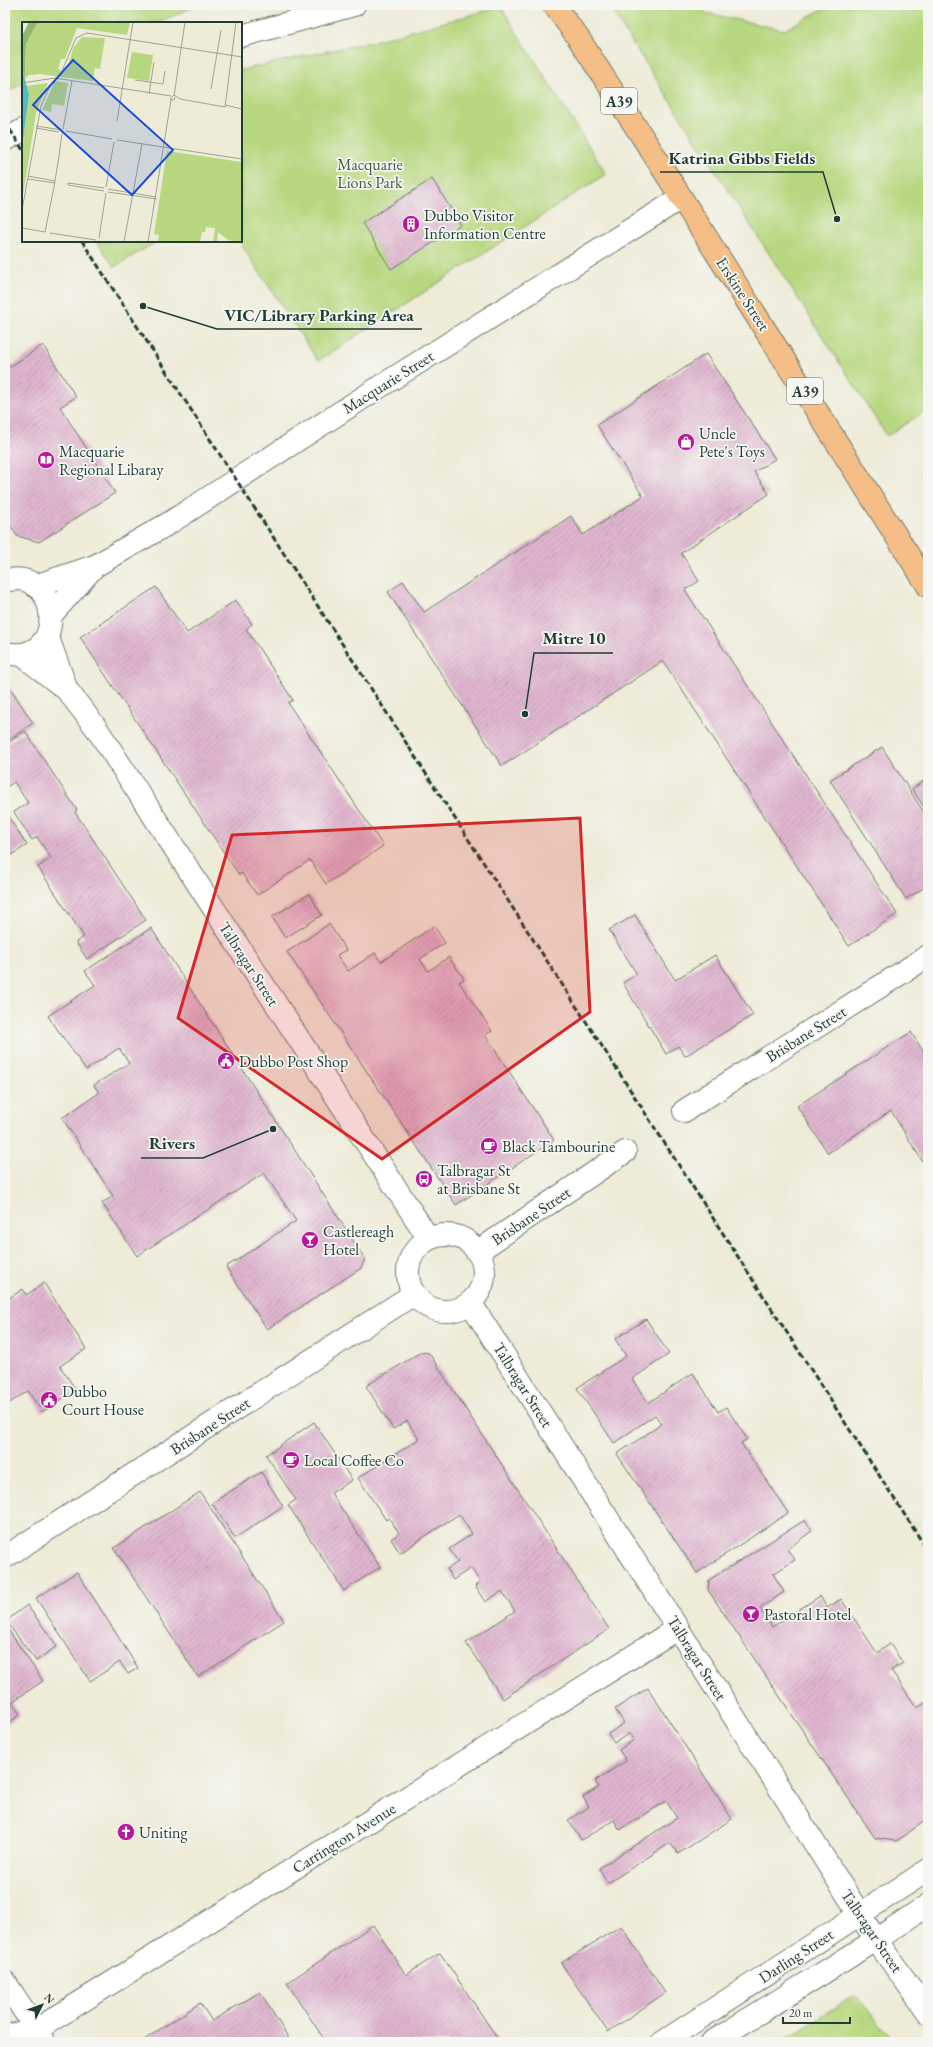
<svg xmlns="http://www.w3.org/2000/svg" width="933" height="2047" font-family="'EB Garamond',serif">
  <style>
    .park { fill: #b7d880; stroke: #6b8a5a }
    .building { fill: url(#building-hatch) }
    .lines { fill: none; stroke-linecap: round; stroke-linejoin: round }
    .minor-casing { stroke: #677a6d; stroke-width: 24 }
    .tertiary-casing { stroke: #677a6d; stroke-width: 24 }
    .trunk-casing { stroke: #677a6d; stroke-width: 24 }
    .minor { stroke: #fff; stroke-width: 22 }
    .tertiary { stroke: #fff; stroke-width: 22 }
    .trunk { stroke: #f6be87; stroke-width: 22 }
    .rail { stroke: #1f3d34; stroke-width: 3; stroke-dasharray: 6 3; stroke-linecap: butt }
    .marked { fill: #d62828; fill-opacity: 0.2; stroke: #d62828; stroke-width: 3; stroke-linejoin: round }
    .labels { text-anchor: middle; dominant-baseline: central; stroke-width: 3.5; stroke-linejoin: round; paint-order: stroke }
    .shield { fill: #f6f6f2; stroke: #60746d; stroke-width: 1 }
    .shield-label { font-size: 15px; font-weight: bold; fill: #1f3d34 }
    .park-label { font-size: 16px; fill: #3d5c43; stroke: #f6f6f2 }
    .poi-label { font-size: 16px; fill: #1f3d34; stroke: #f6f6f2; text-anchor: start }
    .street-label { font-size: 16px; fill: #1f3d34; stroke: #f6f6f2 }
    .inset-road { fill: none; stroke: #9ba596; stroke-width: 1 }
    .view { fill: #1d4ed8; fill-opacity: 0.15; stroke: #1d4ed8; stroke-width: 2 }
    .inset-edge { fill: none; stroke: #1f3d34; stroke-width: 2 }
    .leader { fill: none; stroke: #1f3d34; stroke-width: 1.5 }
    .callout-dot { fill: #1f3d34; stroke: #f6f6f2; stroke-width: 1.5 }
    .callout-label { font-size: 17px; text-anchor: middle; font-weight: bold; fill: #1f3d34; stroke: #f6f6f2; stroke-width: 3.5; stroke-linejoin: round; paint-order: stroke }
  </style>
  <defs>
    <pattern id="building-hatch" width="6" height="6" patternUnits="userSpaceOnUse"><rect width="6" height="6" fill="#e0b5cf"/><path d="M-1 1l2-2M0 6l6-6M5 7l2-2" fill="none" stroke="#b594a9"/></pattern>
  </defs>
  <rect width="100%" height="100%" fill="#f6f6f2"/>
  <filter id="ink" filterUnits="userSpaceOnUse"><feTurbulence type="fractalNoise" baseFrequency=".025" numOctaves="2"/><feDisplacementMap in="SourceGraphic" scale="8" xChannelSelector="R" yChannelSelector="G"/><feConvolveMatrix kernelMatrix="1 2 1 2 8 2 1 2 1" color-interpolation-filters="sRGB"/></filter>
  <filter id="wash" filterUnits="userSpaceOnUse"><feTurbulence type="fractalNoise" baseFrequency=".012" numOctaves="4" result="noise"/><feDisplacementMap in="SourceGraphic" scale="16" xChannelSelector="R" yChannelSelector="G"/><feGaussianBlur stdDeviation="0.9" result="paint"/><feColorMatrix in="noise" values="0 0 0 0 0 0 0 0 0 0 0 0 0 0 0 0 0 1.4 0 .05"/><feComposite in="paint" operator="in"/></filter>
  <g filter="url(#wash)">
    <rect width="100%" height="100%" fill="#eeebd7"/>
    <!-- park -->
    <path class="park" d="M5,5h192l-40,18h-134v60l-18,10z
      M608,5h90l8,8 78,17 46,-25h98v404l-41,27z
      M501,7l105,167 -288,187 -79,-120h2v-171l133,-29z
      M97,241h61l-44,26z
      M855,1995l41,47h-114z"/>
    <g id="blocks">
      <!-- building -->
      <path class="building" d="M432,179l29,46 -70,44 -29,-46z
        M43,345l33,52 -16,10 55,86 -76,49 -22,-6 -12,-19v-147z
        M706,354l69,105 -21,13 15,22 -88,59 18,28 -14,9 212,324 -48,32 -186,-285 -161,105 -114,-174 15,-11 21,31 147,-96 12,19 60,-39 -46,-71z
        M156,587l31,46 49,-33 16,24 -6,5 47,71 -5,3 95,143 -57,38 -16,-24 -53,35 -15,-22 -3,2 -159,-238z
        M5,680l28,43 -28,19z
        M25,731l52,79 -2,2 71,108 -59,39 -11,-17 8,-5 -46,-70 13,-9 -14,-21 -5,3 -18,-28 14,-9 -14,-21 -9,6v-43z
        M882,747l46,72v66l-22,14 -76,-119z
        M928,778v35l-16,-24z
        M5,812l22,33 -22,14z
        M309,894l13,21 -37,23 -13,-21z
        M635,915l40,65 40,-25 38,60 -68,41 -7,-10 -12,8 -43,-71 14,-9 -28,-44z
        M329,924l17,26 -9,5 11,16 27,-18 6,9 53,-36 11,17 -25,16 8,12 21,-14 15,22 -5,3 33,49 -7,4 69,105 -98,65 -169,-253z
        M151,928l214,331 -4,9 -94,61 -41,-62 70,-46 -32,-48 -127,83 -35,-53 11,-7 -51,-78 37,-25 -5,-8 35,-22 -10,-15 -33,22 -38,-54 47,-31 -10,-14z
        M911,1032l17,27v111l-37,-59 -63,42 -31,-47z
        M44,1283l42,66 -26,17 16,24 -34,22 -14,-21 -20,13 -3,-4v-99l18,-12 3,6z
        M646,1319l23,35 -37,25 16,24 45,-30 25,39 8,-5 21,32 -6,4 47,70 -91,60 -80,-119 45,-30 -7,-9 -41,28 -37,-55 49,-32 -11,-17z
        M421,1352l8,1 180,276 -106,70 -37,-56 49,-32 -13,-20 -17,11 -10,-16 5,-4 -9,-14 -18,12 -6,-11 11,-7 -9,-13 23,-15 -13,-20 -59,39 -9,-14 8,-6 -10,-15 -3,2 -28,-42 61,-39 -12,-18 -14,8 -27,-43z
        M314,1422l38,58 -21,13 49,74 -36,24 -56,-86 8,-5 -30,-45z
        M261,1472l22,34 -48,32 -23,-35z
        M200,1492l84,129 -86,56 -84,-129z
        M805,1520l7,11 -25,18 8,11 -22,14 11,18 -24,16 12,19 48,-31 7,12 14,-9 36,54 13,-9 13,19 -12,7 26,38 10,-6 1,1v116l-32,22 -21,-3 -167,-248 1,-10z
        M77,1572l61,96 -10,6 -8,-12 -30,19 -54,-83z
        M27,1605l30,41 -21,15 -30,-40z
        M7,1628l36,53 -31,21 8,13 -15,10v-95z
        M648,1688l84,131 -54,35 -8,-11 -62,40 -9,-15 78,-50 -11,-17 -46,29 -6,-10 -33,20 -13,-20 21,-13 -6,-10 16,-10 -4,-6 31,-20 -7,-11 15,-10 -4,-7 -16,10 -6,-9 16,-11 -9,-14z
        M373,1925l33,50 34,-22 60,89h-174l-39,-59z
        M621,1926l44,67 -57,39 -47,-69z
        M260,1992l31,50h-150l59,-39 12,18z"/>
    </g>
  </g>
  <g filter="url(#ink)">
    <use href="#blocks" fill-opacity="0" stroke="#677a6d" stroke-width="1"/>
    <g class="lines">
      <defs>
        <path id="minor" d="M35,586l60,-20 76,-44 210,-136 300,-188
          M52,614l42,-47
          M684,1111l244,-155
          M477,1252l148,-100
          M5,1557l409,-263
          M5,1982l39,59
          M5,2036l31,-6 642,-402"/>
        <path id="tertiary" d="M241,36l113,-31
          M5,140l18,-10
          M5,581c57,-16 64,86 0,72
          M47,635l20,55
          M21,654l46,36 30,39 332,510
          M408 1273a38 38 0 1 1 76 0a38 38 0 1 1-76 0Z
          M470,1302l406,638 52,72
          M663,2042l265,-172
          M712,2042l164,-102 52,-35"/>
        <path id="trunk" d="M554,5l25,34 77,119 272,428"/>
      </defs>
      <!-- minor casing -->
      <use href="#minor" class="minor-casing"/>
      <!-- tertiary casing -->
      <use href="#tertiary" class="tertiary-casing"/>
      <!-- trunk casing -->
      <use href="#trunk" class="trunk-casing"/>
      <!-- minor -->
      <use href="#minor" class="minor"/>
      <!-- tertiary -->
      <use href="#tertiary" class="tertiary"/>
      <!-- trunk -->
      <use href="#trunk" class="trunk"/>
      <!-- rail -->
      <path class="rail" d="M5,122l18,28
        M82,241l846,1310"/>
    </g>
  </g>
  <!-- marked area -->
  <path class="marked" d="M580,818l10,194 -208,147 -204,-141 54,-183z"/>
  <!-- icons -->
  <defs>
    <symbol id="building-disc" viewBox="-11 -11 22 22"><circle r="9.5" fill="#b5179e" stroke="#f6f6f2"/><path d="M-4-6H4V6H1V3H-1V6H-4ZM-2.5-4.3h1.7v1.8h-1.7ZM.8-4.3h1.7v1.8H.8ZM-2.5-1h1.7V.8h-1.7ZM.8-1h1.7V.8H.8Z" fill="#fff"/></symbol>
    <symbol id="shop-disc" viewBox="-11 -11 22 22"><circle r="9.5" fill="#b5179e" stroke="#f6f6f2"/><path d="M-5-2.5h2.3a2.7 3.5 0 0 1 5.4 0H5L5.5 6h-11ZM-1.5-2.5h3a1.5 2.3 0 0 0-3 0Z" fill="#fff"/></symbol>
    <symbol id="library-disc" viewBox="-11 -11 22 22"><circle r="9.5" fill="#b5179e" stroke="#f6f6f2"/><path d="M-6-4Q-3-5.5-.7-3.5V5Q-3 3-6 4ZM6-4Q3-5.5 .7-3.5V5Q3 3 6 4Z" fill="#fff"/></symbol>
    <symbol id="civic-disc" viewBox="-11 -11 22 22"><circle r="9.5" fill="#b5179e" stroke="#f6f6f2"/><path d="M-.6-6.5H3V-4.5H.6V-3L4-1V1h2V6H-6V1h2V-1L-.6-3ZM-1.2 2.5V6h2.4V2.5Z" fill="#fff"/></symbol>
    <symbol id="cafe-disc" viewBox="-11 -11 22 22"><circle r="9.5" fill="#b5179e" stroke="#f6f6f2"/><path d="M-5.5-4.5H6V0H3Q3 3.5 0 3.5H-2.5Q-5.5 3.5-5.5 0ZM3-3.2v2h1.7v-2ZM-6 4.5H4V6H-6Z" fill="#fff"/></symbol>
    <symbol id="bus-disc" viewBox="-11 -11 22 22"><circle r="9.5" fill="#b5179e" stroke="#f6f6f2"/><path d="M-5-6H5V4H4V6H2V4H-2V6H-4V4H-5ZM-3.5-4V0h7V-4ZM-3.5 1.2v1.5H-2V1.2ZM2 1.2v1.5H3.5V1.2Z" fill="#fff"/></symbol>
    <symbol id="bar-disc" viewBox="-11 -11 22 22"><circle r="9.5" fill="#b5179e" stroke="#f6f6f2"/><path d="M-6-5H6L.8 .8V4.5H3.5V6h-7V4.5H-.8V.8Z" fill="#fff"/></symbol>
    <symbol id="church-disc" viewBox="-11 -11 22 22"><circle r="9.5" fill="#b5179e" stroke="#f6f6f2"/><path d="M-1.2-6h2.4v3.5h3.3v2.4h-3.3V6h-2.4V-.1h-3.3v-2.4h3.3Z" fill="#fff"/></symbol>
  </defs>
  <g fill-rule="evenodd">
    <use href="#building-disc" x="401" y="214" width="20" height="20"/>
    <use href="#shop-disc" x="676" y="432" width="20" height="20"/>
    <use href="#library-disc" x="36" y="450" width="20" height="20"/>
    <use href="#civic-disc" x="216" y="1051" width="20" height="20"/>
    <use href="#cafe-disc" x="479" y="1136" width="20" height="20"/>
    <use href="#bus-disc" x="414" y="1169" width="20" height="20"/>
    <use href="#bar-disc" x="300" y="1230" width="20" height="20"/>
    <use href="#civic-disc" x="39" y="1390" width="20" height="20"/>
    <use href="#cafe-disc" x="281" y="1450" width="20" height="20"/>
    <use href="#bar-disc" x="741" y="1604" width="20" height="20"/>
    <use href="#church-disc" x="116" y="1822" width="20" height="20"/>
  </g>
  <g class="labels">
    <!-- shield labels -->
    <g class="shield">
      <rect x="601" y="88" width="36" height="26" rx="3"/>
      <rect x="787" y="378" width="36" height="26" rx="3"/>
    </g>
    <g class="shield-label">
      <text x="619" y="101">A39</text>
      <text x="805" y="391">A39</text>
    </g>
    <!-- park labels -->
    <g class="park-label">
      <text x="370" y="164">Macquarie<tspan x="370" dy="18">Lions Park</tspan></text>
    </g>
    <!-- poi labels -->
    <g class="poi-label">
      <text x="424" y="215">Dubbo Visitor<tspan x="424" dy="18">Information Centre</tspan></text>
      <text x="699" y="433">Uncle<tspan x="699" dy="18">Pete's Toys</tspan></text>
      <text x="59" y="451">Macquarie<tspan x="59" dy="18">Regional Libaray</tspan></text>
      <text x="239" y="1061">Dubbo Post Shop</text>
      <text x="502" y="1146">Black Tambourine</text>
      <text x="437" y="1170">Talbragar St<tspan x="437" dy="18">at Brisbane St</tspan></text>
      <text x="323" y="1231">Castlereagh<tspan x="323" dy="18">Hotel</tspan></text>
      <text x="62" y="1391">Dubbo<tspan x="62" dy="18">Court House</tspan></text>
      <text x="304" y="1460">Local Coffee Co</text>
      <text x="764" y="1614">Pastoral Hotel</text>
      <text x="139" y="1832">Uniting</text>
    </g>
    <!-- street labels -->
    <g class="street-label">
      <text transform="translate(743 294) rotate(57)">Erskine Street</text>
      <text transform="translate(388 382) rotate(-32)">Macquarie Street</text>
      <text transform="translate(249 964) rotate(57)">Talbragar Street</text>
      <text transform="translate(806 1034) rotate(-32)">Brisbane Street</text>
      <text transform="translate(531 1216) rotate(-34)">Brisbane Street</text>
      <text transform="translate(523 1385) rotate(58)">Talbragar Street</text>
      <text transform="translate(210 1426) rotate(-33)">Brisbane Street</text>
      <text transform="translate(697 1658) rotate(58)">Talbragar Street</text>
      <text transform="translate(344 1838) rotate(-32)">Carrington Avenue</text>
      <text transform="translate(872 1931) rotate(56)">Talbragar Street</text>
      <text transform="translate(796 1956) rotate(-33)">Darling Street</text>
    </g>
  </g>
  <!-- overview -->
  <g transform="translate(22 22)">
    <rect width="220" height="220" fill="#eeebd7"/>
    <path d="M7,0h9l-12,22 -1,35 -3,-11v-32z" fill="#91b86e"/>
    <path d="M16,0h92l-3,13 -50,-7 -12,31h-4l-3,10 6,3 4,-4 5,-20 9,-11 23,1 -5,31 -5,-1 -2,13 -54,-7 -10,1 -4,4 1,-35zM110,30l21,3 -4,26 -22,-3zM33,59l13,2 -4,23 -12,-2 -1,8 -9,-2zM26,61l-12,30 -14,88v-53l7,-53 -3,-9zM145,129l75,11v80l-14,-2 -10,-8 -1,10h-4l2,-14 -9,-1 -1,5h-3l-2,10h-42l1,-7 -5,-1z" fill="#b7d880"/>
    <path d="M0,46l7,27 -7,53z" fill="#4fbcc7"/>
    <path class="inset-road" d="M40,49l14,-33 11,-5 155,24M113,58l28,4 2,-13M0,61l33,-5 116,18M189,67l10,-59M127,72l5,-32M152,74l11,-74M153,75l-1,3 -4,-1 4,-4 6,4 45,8 11,-85M203,83l17,4M95,99l16,-99M14,104l26,4M14,106l23,4M41,107l9,-48M44,109l46,8M95,118l125,19M36,141l4,-29M6,154l27,5M6,157l27,4M46,161v2l36,6M46,161l36,5M32,165l4,-25M84,165l8,-45M86,167l48,8M86,170l49,7M0,188l19,-104 9,-20 6,-7M0,206l23,4M23,210l9,-45M28,211l46,7M77,216l7,-45M102,220l18,-98M126,220l23,-142"/>
    <path class="view" d="M51,38l100,90 -41,45 -99,-90z"/>
    <rect width="220" height="220" class="inset-edge"/>
  </g>
  <!-- callouts -->
  <path class="leader" d="M837 219L823 172H660M143 306L217 329H422M525 714L534 653H613M273 1129L203 1158H141"/>
  <g class="callout-dot">
    <circle cx="837" cy="219" r="4"/>
    <circle cx="143" cy="306" r="4"/>
    <circle cx="525" cy="714" r="4"/>
    <circle cx="273" cy="1129" r="4"/>
  </g>
  <g class="callout-label">
    <text x="742" y="164">Katrina Gibbs Fields</text>
    <text x="319" y="321">VIC/Library Parking Area</text>
    <text x="574" y="644">Mitre 10</text>
    <text x="172" y="1149">Rivers</text>
  </g>
  <!-- margin -->
  <rect width="933" height="2047" fill="none" stroke="#f6f6f2" stroke-width="20"/>
  <!-- north arrow -->
  <g transform="translate(42 2005) rotate(48)" stroke="#f6f6f2" stroke-width="3" paint-order="stroke">
  <path d="M0-3L7 15L0 10L-7 15Z" fill="#1f3d34"/>
  <text y="-6" font-size="11" font-weight="bold" text-anchor="middle" fill="#1f3d34">N</text>
  </g>
  <!-- scale -->
  <path d="M783 2017v6h67v-6" fill="none" stroke="#1f3d34" stroke-width="2"/>
  <text x="789" y="2017" font-size="12" fill="#1f3d34" stroke="#f6f6f2" stroke-width="3" paint-order="stroke">20 m</text>
</svg>
